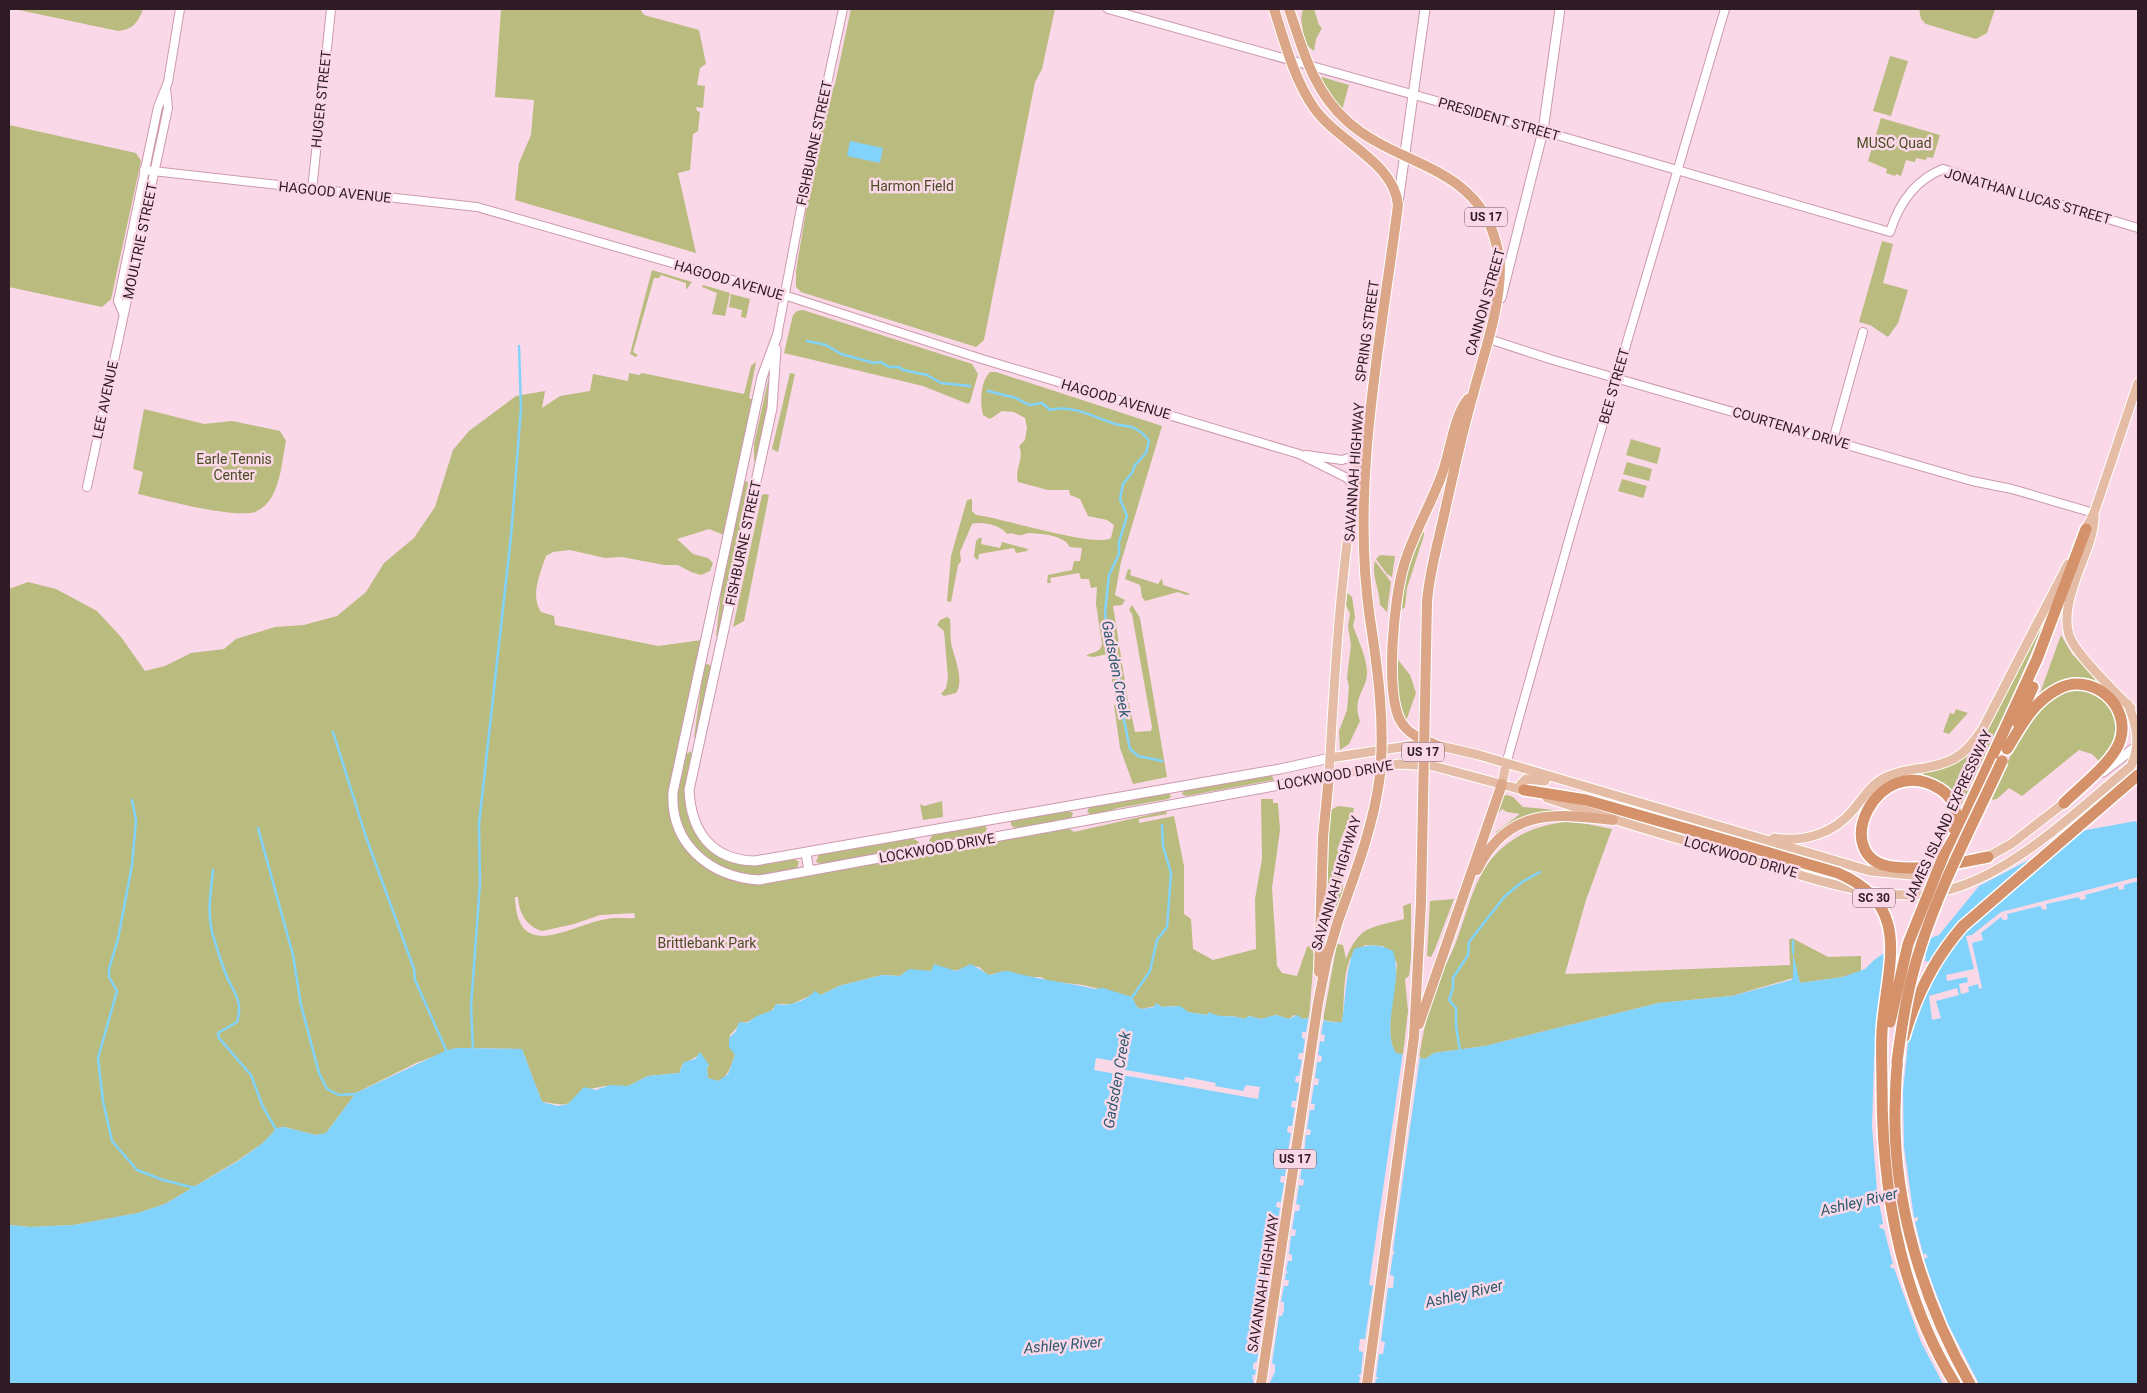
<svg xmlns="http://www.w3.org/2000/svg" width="2147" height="1393" font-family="Roboto,sans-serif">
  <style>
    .green { fill: #b9bb7f; fill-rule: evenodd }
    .water { fill: #81d3fb }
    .pier { fill: #fad8e7 }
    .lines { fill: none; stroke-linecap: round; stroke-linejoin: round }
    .stream { stroke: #81d3fb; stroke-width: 2.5 }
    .tertiary-casing { stroke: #cd98b0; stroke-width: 10 }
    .secondary-casing { stroke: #cd98b0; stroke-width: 11 }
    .primary-casing { stroke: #fff; stroke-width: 11 }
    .trunk-casing { stroke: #fff; stroke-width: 12 }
    .motorway-casing { stroke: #fff; stroke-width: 14 }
    .tertiary { stroke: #fff; stroke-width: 8 }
    .secondary { stroke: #fff; stroke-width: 9 }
    .primary { stroke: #e5bda6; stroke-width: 9 }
    .trunk { stroke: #dca788; stroke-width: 10 }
    .motorway { stroke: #d4916a; stroke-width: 11 }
    .trunk-bridge-casing { stroke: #fff; stroke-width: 12; stroke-linecap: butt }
    .motorway-bridge-casing { stroke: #fff; stroke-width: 14; stroke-linecap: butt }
    .trunk-bridge { stroke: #dca788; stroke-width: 10 }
    .motorway-bridge { stroke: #d4916a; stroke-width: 11 }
    .labels { text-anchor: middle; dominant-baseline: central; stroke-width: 5; stroke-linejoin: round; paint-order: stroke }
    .shield { fill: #fad8e7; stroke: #6c545e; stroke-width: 1 }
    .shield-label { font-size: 12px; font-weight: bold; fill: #2f1b24 }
    .street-label { font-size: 14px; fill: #2f1b24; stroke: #fad8e7 }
    .park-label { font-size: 14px; fill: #4c4d24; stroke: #fad8e7 }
    .water-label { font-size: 15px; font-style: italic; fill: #2c5a6f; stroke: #fad8e7 }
  </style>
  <rect width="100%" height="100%" fill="#fad8e7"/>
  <!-- green -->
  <path class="green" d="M14,9h129c-5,14 -11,21 -25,22z
    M501,9h139l4,6 55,15 7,34 -6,4 -3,17 8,1 -2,22 -7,-1 1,4 3,1 -2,19 -5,3 -3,36 -12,3 18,80 -181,-53 4,-37 12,-28 3,-35 -39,-3z
    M851,9h204l-13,60 -7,13 -51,258 -8,7 -175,-55 -5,-5v-16l17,-103 15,-70 7,-14z
    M1303,9h11l5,16 3,3 -6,11 -2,12 -9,-7 -4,-26z
    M1919,9h76l-8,24 -11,6 -50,-15 -5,-5z
    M1890,56l18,5 -17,55 -18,-5z
    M1322,77l27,8 -7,25 -22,-32z
    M1881,118l59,17 -7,23 -6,-1 -1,3 -10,-2 -1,4 -9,-2 -5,16 -5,-2 -1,2 -9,-3 1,-4 -19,-8z
    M9,125l127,28 5,8 -30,138 -9,8 -93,-20z
    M1882,241l11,3 -10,39 25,7 -10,33 -10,14 -18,-12 -11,-3z
    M652,270l40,12 -6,8v-7l-25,-8 -2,3h-5l-21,74 5,3 -2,2 -6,-3z
    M703,285l27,8 -5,23 -13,-2 5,-21 -15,-6z
    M731,294l19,5 -4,19 -5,-1 1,-7 -13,-3z
    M803,310l169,54 6,10 -8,28 -2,2 -45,-18 -139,-33 9,-38 4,-4z
    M756,362l-7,36 4,2 -29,135 -15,-6 -32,10 16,15 15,4 5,5 -3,8 -9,4 -10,-3 -13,-7h-14l-42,-8 -17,1 -35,-8 -17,2 -7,4c-6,18 -16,39 -5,56l13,4 1,9 103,21 44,-6 -33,163c4,43 35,72 77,79l322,-54 6,4 92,-21 1,3 -28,5v4l35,-7 10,50v48l7,5 2,30 20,11 43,-11 -1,-50 7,-40 -1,-60h12v4h5l2,27 -8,58 5,78 5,7 15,3 10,-29 4,-2 3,10 -5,63 -6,1 -9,-4 -5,4 -13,-4 -15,4 -12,-3 -5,3c-11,-5 -24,0 -35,-6l-1,2 -20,-3 -15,-6 -11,1 -5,-3 -2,2 -13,3 -5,-2 -5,-10 -49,-12 -35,-4 -7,-4h-18l-17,-6 -18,4 -9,-8 -11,-2c-12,10 -22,3 -36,4l-1,2 -26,1 -5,4 -18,-1 -43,11 -18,9 -7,-1 -22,10h-16c-5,11 -12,8 -20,13 -6,3 -8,6 -15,6l-11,12 -1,10 6,10c-5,12 -10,34 -27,23l-1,-10 2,-3 -12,-9 -15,9 -3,8 -31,3 -20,10h-23l-25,5c-11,20 -20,12 -38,11l-20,-53 -65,-1 -41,15 -60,30 -30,40 -10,2 -32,-8 -7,1 -14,15 -26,18 -72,43 -27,9 -64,12 -44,2 -21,-2v-636l19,-7 28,7 41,22 24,26 24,34 20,-5 26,-13 33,-4 12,-10 39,-12 29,-2 33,-9 29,-24 18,-29 30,-25 21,-31 18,-57 16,-19 47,-35 29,-5 -3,17 18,-12 30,-5 3,-17 35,7 1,-8 10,2 3,-2 102,21 7,-28zM515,897h3c1,16 8,29 24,34l32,-7 26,-9 34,-2 1,5c-9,1 -19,-1 -28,1 -35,5 -90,46 -92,-22z
    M990,372h6l166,54 -41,136 -6,33 10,5 -3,5 -9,1 15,95 -10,1 -3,-5 -8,-43 -13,3 -8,-1c6,-5 14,-2 16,-12l-6,-40 1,-17 -6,1 -2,-9h-8l-2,-6 -29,5 1,5h-4l1,-8 24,-5 2,-9h6l2,-13 -12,-1c-7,-12 -26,-13 -40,-14 -5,0 -7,3 -12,2 -5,-1 -6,-3 -11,-1 -6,-9 -25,-13 -35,-10l-12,28 1,9 -3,4 -7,37 -4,-1 4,-45 16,-56 5,-1v12l4,4c23,2 119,33 135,23l3,-13 -7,-5 -19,-4 -8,-17 -10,-4 -1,-5h-21l-30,-8c-4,-12 7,-24 1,-36l6,-6 2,-12 -2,-10 -11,-6 -12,-1 -12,8 -7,-4c-3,-12 -3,-33 7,-43z
    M790,373l5,1 -17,78 -6,-3z
    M769,376l-2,32 -10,52 -3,1v-17z
    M144,409l60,15 28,-3 48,10 6,10c-4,19 -5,44 -17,60 -4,5 -12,12 -19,12 -26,3 -85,-13 -112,-19l5,-22 -10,-3z
    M1631,439l30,9 -4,16 -31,-9z
    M1627,462l25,7 -3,12 -26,-7z
    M1622,479l25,7 -4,12 -25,-7z
    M746,481l5,5 -33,149 -2,2 6,-54 20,-100z
    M765,494l4,1 -25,126 -11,6 29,-132z
    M1423,528l1,7 -17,53 -2,19 -7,5 10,-49z
    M979,538h3l-1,6 19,4 2,-6 26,7 -1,2 -11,2 -2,-5 -35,6 -1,6 -4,-3 2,-16z
    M1380,555l15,1 -3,21 -5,-3 -11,-15z
    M1375,561l16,21 -4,30 -7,-7c0,-15 -9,-30 -5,-44z
    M1128,569l3,1 -1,5 28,9 4,-6 1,7 28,9 -5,1 -8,-3 -33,9 -3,-4 -2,-12 -15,-6z
    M1347,593l5,4 3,20 -2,9c5,14 13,30 14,45 1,19 -16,26 -7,50l-11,23 -9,6 -1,-19 8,-21 2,-23 -2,-9 4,-33 -3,-19 2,-12 -4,-9z
    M1132,605l8,13 27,159 -34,7 -13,-36 -6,-43 15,-2 6,29 16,-1 1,-4 -20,-113 -3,-4z
    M2051,607l-41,95 -51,108 -16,-25 -19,-7 -1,-5c27,-4 44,-14 60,-36z
    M947,617l3,2c1,8 0,16 1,24 3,14 14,38 5,50l-12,3 -3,-2 5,-6 2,-10 -4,-47 -7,-6 3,-5z
    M2061,635l11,19 34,34 -59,2 -8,6z
    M1396,657l14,18 6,18 -10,28 -8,-17z
    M708,664l3,2 -14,70 -3,2 10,-73z
    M2083,689c35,14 47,45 16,72l-7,-7 -13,-4 -57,46 -13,-8 -12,11 -6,1c15,-31 37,-98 72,-109 6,-2 14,-1 20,-2z
    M1956,709l12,4 -19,21 -6,-2 7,-19 4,1z
    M691,751l1,4c-2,15 -8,31 -7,46 2,32 27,62 60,64 17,1 34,-3 50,-6l4,3 -2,6c-49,19 -107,-1 -119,-56 -4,-18 3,-39 7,-57z
    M1271,774l3,6 -88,16 -4,-2 2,-5z
    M1169,792l2,5 -3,2 -50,9 -25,8 -6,-4 3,-6z
    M1507,795l6,2 10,10 32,3 -33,8 -26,17v-3l24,-18 -13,-2 -5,-3 -6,6 -7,20 -2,-1 12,-37z
    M942,801l1,16 -20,3 -3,-16 4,2z
    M1338,806l16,2 -4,22 -6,1 -7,19 5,5v29l7,26 -20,-3 -2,14 2,-106 2,-5z
    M1066,810l7,3 -2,6 -55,10 -5,-4v-5z
    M1566,822l21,2 25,5 -26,71 -21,74 225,-9 -1,-25 3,-2 36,19 33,-1v15l-18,6 -43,6 -7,-27v22l-61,18 -73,7 -174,43 -51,7 -9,6 -6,-1c4,-25 9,-50 18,-74 6,-15 14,-28 19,-42 11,-28 18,-65 39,-87 20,-21 44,-30 71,-33z
    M985,825l2,4 -3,6 -49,9 -6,-3 4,-7z
    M912,838l7,4 -4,6 -92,16 -7,-2 3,-8z
    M1454,899l-19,50 -4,8 -4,-1 3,-55z
    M1411,903v55l-2,18 -4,3 3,32 -5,44 -7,-2c-13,-19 0,-66 1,-90l-14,-17 -18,-1c-5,4 -12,9 -15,14 -8,19 -5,43 -8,64l-19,-3 14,-76 6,1 3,14c14,-35 26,-31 58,-40l-1,-13z"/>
  <!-- water -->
  <path class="water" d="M850,141l33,7 -3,15 -33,-7z
    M2136,821l2,6v557h-2129v-159l21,2 44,-2 64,-12 27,-9 73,-43 25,-18 14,-15 7,-1 32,8 10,-2 30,-40 91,-43 10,-2 65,1 20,53 16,4 10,-2 16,-17 12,3 14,-5 18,1 20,-10 31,-3 5,-11 11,-3 5,-7 9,13 -2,3 1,10 10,3 10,-7 7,-19 -6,-8v-9l7,-7 3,-9 8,1 10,-7 16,-6 3,-6c13,3 30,-3 39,-13l6,4 18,-9 43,-11 18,1 9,-7 22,2 3,-7 22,7 15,-7 18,11c6,0 13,-5 19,-4 28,8 57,11 87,18l8,-1 29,9 5,10 5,2 12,-2 2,-4 6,4 18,-1 8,6 19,3 2,-3c11,7 23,2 35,7l5,-3 12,3 15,-4 13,4 8,-4 6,4c14,-4 25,5 39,3 4,-25 3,-49 12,-73 14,-5 26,-5 39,2 11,31 -13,78 3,102l29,6 9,-6 51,-7 174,-43 73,-7 59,-16 2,-2v-25l7,30 43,-6 22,-8 9,-9 9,-6 56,-19 40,-49 107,-56z"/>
  <!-- pier -->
  <path class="pier" d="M2138,877v4l-14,4v4l-5,1 -1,-4 -33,9 1,4 -6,1 -1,-3 -33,7 1,5 -4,1 -3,-4 -33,8 1,5 -3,1h-2l-2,-3 -20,16 2,7 -11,3 10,45 -3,1 -1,-5 -10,3 1,5 -8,2 -2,-10 9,-2 -1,-5 -20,4 -1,-6 28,-6 -8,-33 6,-1 29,-23z
    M1898,948l28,8 -1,5 4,1 3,-6 9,6 -30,66 -3,15 -5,48 1,56 10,71 4,-1v3l-3,2 8,32h3l2,3 -4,2 8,24 16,41 31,60h-36l-22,-42 -27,-74h-3l-1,-3 3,-1 -9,-35 -4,-1 -1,-3 4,-1 -6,-33 -5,-65 2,-66 11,-101 12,-7z
    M1957,988l2,7 -23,6 5,17 -9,2 -3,-24z
    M1316,1014l8,4 -3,16 4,1 -1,7 -4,-1 -2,14 4,1 -1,6h-4l-2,16 4,1 -1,6h-4l-3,19h4l-1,6h-4l-3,19 4,1 -1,5h-4l-2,19 3,1v6l-4,-1 -3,19 4,1 -1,6 -4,-1 -3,19 4,1 -1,6h-4l-3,18 4,1 -1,6h-4l-2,18 3,1v6h-4l-2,9 2,3h-2l-1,7h4l-1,6h-4l-3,16h3v8l-2,6h-3l-7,47 3,2v7l-6,12h-15l-2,-9h3l1,-5 -3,-1v-5l4,-3 7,-46 -5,-4 1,-6 6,-1 3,-20 -4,-1 1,-6h4l-1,-9h2l1,-10 -3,-1v-5h4l3,-19 -4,-1 1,-6 4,1 3,-19 -4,-1 1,-5h4l3,-19 -4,-1 1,-6h4l2,-18 -3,-1v-6h4l3,-18 -4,-1 1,-6h4l3,-18 -4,-1 1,-6h4l3,-18 -4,-1 1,-6h3l3,-16 -4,-1 1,-6h4l2,-14 -3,-1v-6h4l3,-17z
    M1403,1052l17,4 -27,194 2,3 -2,1 -3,21 4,1 -1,12h-5l-7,53 4,1 -2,12h-4l-3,22 2,3h-2l-1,5h-16l1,-7 -2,-1 3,-2 2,-22 -4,-1v-3l1,-9h5l8,-53 -4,-1z
    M1096,1058l18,3v7l70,12 1,-3 31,6 -1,3 28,5 3,-6 14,2 -2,12 -164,-29z"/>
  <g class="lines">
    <!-- stream -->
    <path class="stream" d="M807,341l19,4 15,9 33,9 7,-1 8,5h10l4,3 24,5 14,8 29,3
      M988,391l28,7 13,7 13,-2 8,7c22,-6 44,7 65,14 6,2 13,1 19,4 6,3 11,7 15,13l-3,12 -11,12 -3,8 -9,11 -3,15 7,17 -8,26v12l-10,21 -4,37 2,18 5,5 5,24 7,61 6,29 8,7 24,5
      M333,732l33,105 48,132 1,11 32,72
      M132,800l4,20 -4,45 -14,74 -9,30v8l8,14 -19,67 5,43 9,40 25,29 26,10 32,8 1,2
      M258,828l35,127 8,50 18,68 8,16 12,6 18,-1
      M213,870c-2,21 -6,41 -1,62 4,13 8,27 13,40 7,20 19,26 12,50l-19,11 1,5 32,37 12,32 14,24
      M1793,953v-12
      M1131,999l19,-28 7,-31 10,-13 4,-54 -8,-27 -1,-21
      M473,1051l-2,-45 9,-123 -1,-59 32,-288 10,-128 -2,-62
      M1460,1051l-4,-25v-18l-7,-8 4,-12v-10l15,-23 1,-13 36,-46 17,-14 18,-10"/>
    <defs>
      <path id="tertiary" d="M1108,9l435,122 347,101c9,-29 25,-52 53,-63l195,59
        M144,170l333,37 307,88 201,65 314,94 48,24 8,11
        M312,190l19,-181
        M123,313l-5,-12 31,-151 9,-43 10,-25 12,-73
        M777,336l28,-149 38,-178
        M1489,339l64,21 419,121 40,8 82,24
        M1833,440l30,-108
        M1306,455l36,5 19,-6
        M87,487l81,-379 -2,-20
        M1506,764l67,-239 152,-516"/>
      <path id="secondary" d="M1398,203l27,-194
        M1501,298l42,-167 17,-122
        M777,336l-15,41 -89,415c-3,52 37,85 86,88l570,-104
        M776,349l-4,59 -83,382c2,41 22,70 66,71l525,-92 50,-11
        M2103,772l35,-27
        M806,853l3,18"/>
      <path id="primary" d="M1364,435c-22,112 -29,227 -35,341l70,-12 34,2 97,26
        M2094,516c0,20 -10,40 -17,59 -6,18 -14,40 -8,60 6,19 47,58 62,73
        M2083,534l11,-21 44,-130
        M1330,758l84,-13h22l43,10 391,116 41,4 17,-3
        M1502,784l4,-20
        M1524,790l-3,-6 5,-5 19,2
        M1547,798c69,23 138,43 207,63 40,12 83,27 125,32 26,4 58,2 82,-7 62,-22 119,-78 170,-120 10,-21 6,-40 -3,-62
        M1774,838c30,5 61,-5 80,-29 10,-12 17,-25 32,-32 10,-5 19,-6 30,-8 32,-4 48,-11 66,-39l86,-166
        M1984,859l27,-15 53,-41"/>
      <path id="trunk" d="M1274,9c11,34 20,70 40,99 24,34 80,54 84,97 -17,136 -48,277 -28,414
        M1289,9c14,41 24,82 58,112 48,44 126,44 147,115 3,10 6,20 6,30 0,43 -15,84 -26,125 -13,44 -22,89 -32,133 -6,26 -13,51 -15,78
        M1436,745c-14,-6 -28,-10 -36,-25 -15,-29 -6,-123 4,-155 9,-31 27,-60 38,-91 8,-21 12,-59 26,-75
        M1477,870c30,-62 77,-57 136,-50
        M1319,972l4,-135 6,-61
        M1419,1024l83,-240
        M1261,1384l57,-381 9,-45 11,-37
        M1367,1384l47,-347 7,-134"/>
      <path id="motorway" d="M2017,722l16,-35
        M2007,749c14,-23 26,-47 51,-60 33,-18 74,16 62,52 -7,21 -40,46 -56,62
        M1524,790l62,10 108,31
        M1954,829c5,-16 0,-31 -14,-40 -63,-40 -114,70 -47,78 33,4 64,-4 95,-10
        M1943,857l14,-24 80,-174 49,-130
        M1904,1037c12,-42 30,-78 59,-111l175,-151
        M1899,1054c-4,17 -3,36 -4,54 -2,96 28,193 75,276
        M1882,1088c0,102 19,208 73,296"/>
    </defs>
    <!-- tertiary casing -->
    <use href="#tertiary" class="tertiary-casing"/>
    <!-- secondary casing -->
    <use href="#secondary" class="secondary-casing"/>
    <!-- primary casing -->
    <use href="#primary" class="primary-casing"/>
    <!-- trunk casing -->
    <use href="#trunk" class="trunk-casing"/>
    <!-- motorway casing -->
    <use href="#motorway" class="motorway-casing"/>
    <!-- tertiary -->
    <use href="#tertiary" class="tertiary"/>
    <!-- secondary -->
    <use href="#secondary" class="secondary"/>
    <!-- primary -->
    <use href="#primary" class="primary"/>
    <!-- trunk -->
    <use href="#trunk" class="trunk"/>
    <!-- motorway -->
    <use href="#motorway" class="motorway"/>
    <defs>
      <path id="trunk-bridge" d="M1421,903l6,-301
        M1338,921c17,-47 36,-96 42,-146 5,-53 -2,-104 -10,-156"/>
      <path id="motorway-bridge" d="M1694,831l144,42c77,33 48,94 44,158 -1,19 0,38 0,57
        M1890,1022l18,-78 35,-87
        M1897,1062c5,-39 11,-78 24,-116 20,-63 53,-124 81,-185"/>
    </defs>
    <!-- trunk-bridge casing -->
    <use href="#trunk-bridge" class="trunk-bridge-casing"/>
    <!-- motorway-bridge casing -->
    <use href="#motorway-bridge" class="motorway-bridge-casing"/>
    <!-- trunk-bridge -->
    <use href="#trunk-bridge" class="trunk-bridge"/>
    <!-- motorway-bridge -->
    <use href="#motorway-bridge" class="motorway-bridge"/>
  </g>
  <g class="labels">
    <!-- shield labels -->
    <g class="shield">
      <rect x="1465" y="207.5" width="42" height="19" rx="4"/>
      <rect x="1402" y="742.5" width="42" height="19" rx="4"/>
      <rect x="1853" y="888.5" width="42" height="19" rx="4"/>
      <rect x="1274" y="1149.5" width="42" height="19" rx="4"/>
    </g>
    <g class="shield-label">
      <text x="1486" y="217">US 17</text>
      <text x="1423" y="752">US 17</text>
      <text x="1874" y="898">SC 30</text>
      <text x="1295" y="1159">US 17</text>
    </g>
    <!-- street labels -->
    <g class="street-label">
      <text transform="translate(321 99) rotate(-84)">HUGER STREET</text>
      <text transform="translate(1499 119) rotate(16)">PRESIDENT STREET</text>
      <text transform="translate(814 143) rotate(-78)">FISHBURNE STREET</text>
      <text transform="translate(335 192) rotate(6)">HAGOOD AVENUE</text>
      <text transform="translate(2028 196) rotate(16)">JONATHAN LUCAS STREET</text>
      <text transform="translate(140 241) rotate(-78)">MOULTRIE STREET</text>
      <text transform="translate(729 280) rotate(16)">HAGOOD AVENUE</text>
      <text transform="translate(1485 302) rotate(-74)">CANNON STREET</text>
      <text transform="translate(1367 331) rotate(-82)">SPRING STREET</text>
      <text transform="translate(1614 386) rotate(-74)">BEE STREET</text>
      <text transform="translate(1116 399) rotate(16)">HAGOOD AVENUE</text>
      <text transform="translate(105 400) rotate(-78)">LEE AVENUE</text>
      <text transform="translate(1791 428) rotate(16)">COURTENAY DRIVE</text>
      <text transform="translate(1354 472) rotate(-86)">SAVANNAH HIGHWAY</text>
      <text transform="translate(743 543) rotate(-78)">FISHBURNE STREET</text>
      <text transform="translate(1335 775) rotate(-10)">LOCKWOOD DRIVE</text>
      <text transform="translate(1948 816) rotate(-65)">JAMES ISLAND EXPRESSWAY</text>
      <text transform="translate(937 848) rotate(-10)">LOCKWOOD DRIVE</text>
      <text transform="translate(1741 857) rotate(16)">LOCKWOOD DRIVE</text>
      <text transform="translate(1336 883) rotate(-73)">SAVANNAH HIGHWAY</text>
      <text transform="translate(1263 1283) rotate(-81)">SAVANNAH HIGHWAY</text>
    </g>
    <!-- park labels -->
    <g class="park-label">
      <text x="1894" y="143">MUSC Quad</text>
      <text x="912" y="186">Harmon Field</text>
      <text x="234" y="459">Earle Tennis<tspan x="234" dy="16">Center</tspan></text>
      <text x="707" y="943">Brittlebank Park</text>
    </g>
    <!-- water labels -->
    <g class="water-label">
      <text transform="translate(1116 669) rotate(79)">Gadsden Creek</text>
      <text transform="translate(1117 1080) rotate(-80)">Gadsden Creek</text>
      <text transform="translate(1859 1202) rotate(-13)">Ashley River</text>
      <text transform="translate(1464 1294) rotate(-13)">Ashley River</text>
      <text transform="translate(1063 1345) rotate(-5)">Ashley River</text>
    </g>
  </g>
  <!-- border -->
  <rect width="2147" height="1393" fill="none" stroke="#2f1b24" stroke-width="20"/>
</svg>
